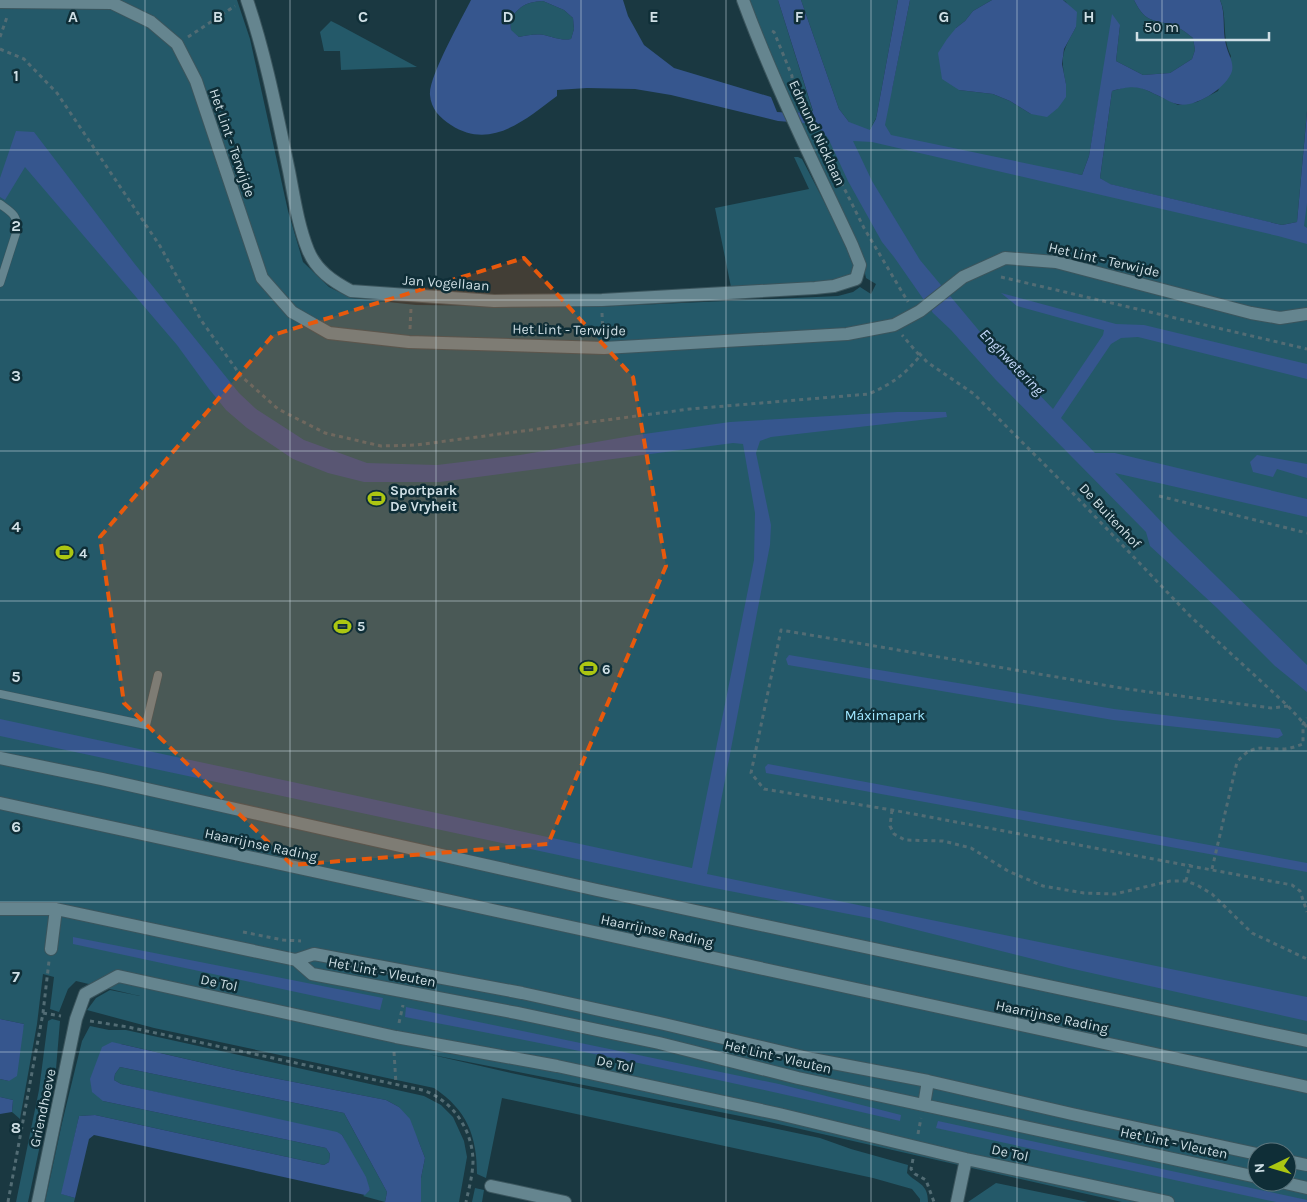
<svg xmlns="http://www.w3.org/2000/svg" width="1307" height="1202" font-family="Karla,sans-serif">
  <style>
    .green { fill: #245969; fill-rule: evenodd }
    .water { fill: #36568e; fill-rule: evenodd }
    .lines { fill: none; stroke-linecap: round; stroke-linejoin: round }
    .lane-casing { stroke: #3b555d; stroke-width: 9 }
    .street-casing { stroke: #3b555d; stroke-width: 14 }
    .secondary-casing { stroke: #3b555d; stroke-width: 14 }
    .path { stroke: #526c74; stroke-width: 3; stroke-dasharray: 4 4; stroke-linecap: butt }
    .lane { stroke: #65858f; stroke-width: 8 }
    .street { stroke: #65858f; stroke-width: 12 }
    .secondary { stroke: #65858f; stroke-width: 12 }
    .marked { fill: #e8590c; fill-opacity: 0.2; stroke: #e8590c; stroke-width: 4; stroke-dasharray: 10 6; stroke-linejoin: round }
    .grid { fill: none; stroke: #cfdfe5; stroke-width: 1; stroke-opacity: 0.55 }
    .labels { text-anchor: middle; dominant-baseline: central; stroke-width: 5; stroke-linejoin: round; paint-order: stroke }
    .street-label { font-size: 14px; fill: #cfdfe5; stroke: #0f2e37 }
    .poi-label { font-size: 14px; font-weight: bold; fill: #cfdfe5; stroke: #0f2e37; text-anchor: start }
    .park-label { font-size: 14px; fill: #a0e7ff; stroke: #0f2e37 }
    .water-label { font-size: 15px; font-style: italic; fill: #c5d9fb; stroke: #0f2e37 }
    .grid-label { font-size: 16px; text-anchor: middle; font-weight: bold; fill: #cfdfe5; stroke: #0f2e37; stroke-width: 5; stroke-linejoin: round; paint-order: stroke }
  </style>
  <rect width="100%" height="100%" fill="#1a3841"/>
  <!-- green -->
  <path class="green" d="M0,0h237l13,39 38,172 15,51 26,25 22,11 65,7 177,2 245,-11 15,-4 7,-5 11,7 5,-10 -10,-6 -3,-13 -66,-143 18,2 34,-2 -10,-13 -38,-109h97l-22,119 -6,10 22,-40 18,-89h82l-19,11 -8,10 -9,7 3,62 34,4 17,7 21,13 35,-30c-6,-28 -4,-32 10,-57l-10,-25 -3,-2h71c13,26 19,17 42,27 6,2 12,7 17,11l2,12 -3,9 -22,14 -27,2 -27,-14 4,-36 -20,67 -11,64 -7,19 -12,-2 15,13 214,45 8,-59v1030h-185l-357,-81 -337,-67 83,19 309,65 31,11 57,16 -1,8c10,11 21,10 21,29h-8v-3l-8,-10 -39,-11 -371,-80 -16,80 -9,-4c0,-38 -10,-64 -43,-86l-280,-60 -67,-18 9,-12 14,-8 30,6 -64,-15 -8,8 -9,23 -9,-3 4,-32 -11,-3 -6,50 -17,95 -8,-7 1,-12 -13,-3v-18l9,2 15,-57 -24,-5zM1257,1152h30v30h-30z
    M747,0h31l35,112 -20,1z
    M1220,0h87v111l-10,111 -15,3 -173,-41 -9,-6 12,-87 17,-5 13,2 36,17 19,-3 21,-11 13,-35c-10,-21 -3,-38 -11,-56z
    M543,1l21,9 9,8 1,11 -3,10c-10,2 -17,-2 -27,-4 -9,-1 -16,0 -25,2l-8,-6 -1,-12c11,-13 15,-17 33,-18z
    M331,21l8,4 78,42 -76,3 -1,-19h-16l-4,-19z
    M794,157h4l4,2 53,102c0,12 -5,16 -16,21l-108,5 -16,-79 94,-19z
    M52,1019l8,2 -4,48 -28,133h-12l23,-112 9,-69z
    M90,1026l19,4h17l298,66 17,9 12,12 11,24 3,16 -8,45h-38v-24l4,-20 -7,-18 -19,-33 -13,-7 -143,-28 -122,-28 -18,57 223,47 4,6 -1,8 -5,3 -229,-50 -16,1 -17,78 13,4 -1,4h-29l17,-79 20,-82z
    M120,1067l224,46 43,79 -2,10 -22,-6 7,-6 -28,-55 -221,-51 -7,-4 1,-6z
    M996,1183l92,19h-120z
    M475,1188l9,2 -2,12h-10z"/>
  <!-- water -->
  <path class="water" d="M471,0h152l5,16 16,29 30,23 97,29 6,15 16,1 20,-2 -35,-111h23l38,109 10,13 21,8 6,-11 22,-119h12l-25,125 6,10 191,40 7,-19 23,-142 8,11 -4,36 27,14 27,-2 22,-14 3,-9 -2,-12c-5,-4 -11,-9 -17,-11 -23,-10 -29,-1 -42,-27h86c6,14 2,30 6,45 2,9 8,17 6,26 -5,17 -38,38 -55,33 -5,-1 -10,-4 -14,-6 -22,-11 -27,-14 -51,-7l-12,87 10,6 172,41 15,-3 10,-110v91l-3,23 3,2v16l-29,-8 -406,-94 -19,-1 19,40 48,79 66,79 67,70 50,-74 1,-5 -87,-24 -16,-13 115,31 28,1 163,39v15l-169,-42 -17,1 -10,6 -50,74 34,35h20l192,46v18l-192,-44 58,61 134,131v27l-32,-26 -58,-58 -67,-62 -4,-14 -151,-153 -44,-49 -18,-17 -39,-56 -12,-15 -34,-61 -20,-43 -13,-14 -37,-3 -107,-26 -36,-6 -48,-1 -30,2v6c-31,23 -66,55 -106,29 -11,-7 -20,-16 -21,-30 -2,-17 32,-77 41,-95zM543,1l21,9 9,8 1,11 -3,10c-10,2 -17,-2 -27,-4 -9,-1 -16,0 -25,2l-8,-7 -1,-11c11,-13 15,-17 33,-18z
    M992,0h71l14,12 -1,15 -12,22 -2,15 4,20v13l-8,11 -11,9 -16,-3 -21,-13 -17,-7 -34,-4 -17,-11 -4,-26 9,-14 9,-11 9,-7 8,-10z
    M16,131l18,1 100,131 105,130 17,16 48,31 63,23 70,2 83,-10 117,-20 93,-13 167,-10h49l1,5 -176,20 -11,4 -4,12 15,72 -1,20 -63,329 600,123v24l-238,-53 -200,-50 -165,-32 -704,-150v-17l692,149 62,-308 1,-47 -12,-69 -10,-1 -293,39h-76l-36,-9 -35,-14 -46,-31 -21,-18 -17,-21 -32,-44 -152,-178 -20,33 -5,-3v-19z
    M1257,455l50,9v14l-30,-9 -4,8 -20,-5 -3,-10z
    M789,655l325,54 166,20 3,6 -5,3 -165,-18 -325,-55 -2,-6z
    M768,764l539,99v9l-541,-99 -1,-6z
    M73,937l310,61 -3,12 -307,-66z
    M406,1007l373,77 122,31 -1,6c-165,-39 -330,-73 -495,-104z
    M0,1019l24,5 -7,52 -8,5 -9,-2z
    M112,1042l131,30 143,28 13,7 11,12 15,39 -4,20v24h-36l2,-10 -43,-79 -224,-46 -5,7 -1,6 7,4 216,48 5,3 24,42 4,13 -5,5 -271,-60 -5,4 -14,59 -14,-4 18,-78 16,-1 229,50 5,-3 1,-8 -4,-6 -223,-47 -11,-9 -2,-13 12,-32z
    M0,1097l13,3 -1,12 -12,2z
    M938,1121l369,79v2h-31l-340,-74z"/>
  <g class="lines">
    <defs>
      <path id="lane" d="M0,204c11,8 18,11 17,26l-17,53
        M0,694l146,31 12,-50"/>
      <path id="street" d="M247,0c19,56 30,114 42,171 5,26 9,54 19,79 8,20 24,31 43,41l143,10 108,-1 213,-12 19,-2 22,-7 4,-14 -8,-20c-38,-81 -78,-161 -109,-245
        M0,2l112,1 39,19 26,22 19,37 66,197 30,34 37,21 80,9 195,6 243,-14 47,-9 26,-14 43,-34 42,-19 51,4 195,51 29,5 27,-4
        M0,909h56l240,51 16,14 205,39 142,30 139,35 459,99
        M51,949l5,-40
        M296,960l18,-6 208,39 142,31 148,35 116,22 144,33 185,40
        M924,1105l4,-24
        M1287,1161l20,4
        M1281,1182l26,6
        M491,1186l74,16"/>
      <path id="secondary" d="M0,758l102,21 495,111 710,151
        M0,803l1307,284
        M38,1202l38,-183 9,-25 33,-18 278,61 161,29 222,48 187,45 202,43
        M957,1202l9,-43"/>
    </defs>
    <!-- lane casing -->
    <use href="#lane" class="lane-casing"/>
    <!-- street casing -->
    <use href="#street" class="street-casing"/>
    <!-- secondary casing -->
    <use href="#secondary" class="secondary-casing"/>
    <!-- path -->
    <path class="path" d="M772,31l2,1 18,44v3
      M0,37l7,-20
      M188,37l47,-31
      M0,49l24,10 33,34 103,153 41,74 40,56 37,33 47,24 56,13 35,-1 274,-36 179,-15c24,-11 34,-18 51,-38l-18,-21
      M834,168l30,60 44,74
      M1001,277l306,72
      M602,313l1,21
      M410,329l1,-21
      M919,353l8,9 47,32 92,92 124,130 98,90 19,21
      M1159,496l148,37
      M1288,706l-17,2 -144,-19 -346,-59 -30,143 13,16 128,21 400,75 8,6 7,21
      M892,810l-2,16 4,8 11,6 38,1 28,7 37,23 35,15 41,7 31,1 55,-13h16l11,4 15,9 40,39 55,26
      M1212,869l25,-107c16,-19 25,-13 46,-13 7,0 14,-3 20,-5v-20l4,-6
      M1186,881l4,-17
      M243,932l40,8 18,1
      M43,1013l18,3
      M90,1021l38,6 294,63c29,9 50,38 51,70 0,14 -4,28 -7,42
      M399,1023l4,-18
      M394,1052l2,32
      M918,1134l3,-16
      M1269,1145l13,3
      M913,1159l-2,10 4,5 11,6 8,22
      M8,1202l35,-189 6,-52"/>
    <!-- lane -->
    <use href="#lane" class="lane"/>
    <!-- street -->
    <use href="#street" class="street"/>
    <!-- secondary -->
    <use href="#secondary" class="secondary"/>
  </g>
  <!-- marked area -->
  <path class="marked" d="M524,258l109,119 33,189 -118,278 -256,21 -168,-162 -24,-166 173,-202z"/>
  <!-- grid -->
  <path class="grid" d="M145,0v1202M290,0v1202M436,0v1202M581,0v1202M726,0v1202M871,0v1202M1017,0v1202M1162,0v1202M0,150h1307M0,300h1307M0,451h1307M0,601h1307M0,751h1307M0,902h1307M0,1052h1307"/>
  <!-- icons -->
  <defs>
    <symbol id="stadium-bare" viewBox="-9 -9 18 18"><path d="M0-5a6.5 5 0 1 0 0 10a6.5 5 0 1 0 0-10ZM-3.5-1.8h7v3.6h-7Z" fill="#acc612" stroke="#0f2e37" stroke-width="2.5" paint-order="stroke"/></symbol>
  </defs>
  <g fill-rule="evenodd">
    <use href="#stadium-bare" x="364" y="486" width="25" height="25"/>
    <use href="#stadium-bare" x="52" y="540" width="25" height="25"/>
    <use href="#stadium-bare" x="330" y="614" width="25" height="25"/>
    <use href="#stadium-bare" x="576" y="656" width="25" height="25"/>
  </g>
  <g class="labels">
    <!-- street labels -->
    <g class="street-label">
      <text transform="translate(817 133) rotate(65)">Edmund Nicklaan</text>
      <text transform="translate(232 143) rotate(71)">Het Lint - Terwijde</text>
      <text transform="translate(1104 260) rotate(13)">Het Lint - Terwijde</text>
      <text transform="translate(446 283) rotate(4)">Jan Vogellaan</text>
      <text transform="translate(569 330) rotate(1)">Het Lint - Terwijde</text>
      <text transform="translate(1110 516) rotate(47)">De Buitenhof</text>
      <text transform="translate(261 845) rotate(12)">Haarrijnse Rading</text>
      <text transform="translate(657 931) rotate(12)">Haarrijnse Rading</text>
      <text transform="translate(382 972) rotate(11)">Het Lint - Vleuten</text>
      <text transform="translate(219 983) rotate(12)">De Tol</text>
      <text transform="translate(1052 1017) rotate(12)">Haarrijnse Rading</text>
      <text transform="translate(778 1057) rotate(13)">Het Lint - Vleuten</text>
      <text transform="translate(615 1064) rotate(12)">De Tol</text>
      <text transform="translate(43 1108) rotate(-78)">Griendhoeve</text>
      <text transform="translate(1174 1143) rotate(12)">Het Lint - Vleuten</text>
      <text transform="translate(1010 1153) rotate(12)">De Tol</text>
    </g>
    <!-- poi labels -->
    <g class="poi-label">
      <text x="390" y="490">Sportpark<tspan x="390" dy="16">De Vryheit</tspan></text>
      <text x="79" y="553">4</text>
      <text x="357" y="626">5</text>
      <text x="602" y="669">6</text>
    </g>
    <!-- park labels -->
    <g class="park-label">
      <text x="885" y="715">Máximapark</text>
    </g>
    <!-- water labels -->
    <g class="water-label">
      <text transform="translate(1012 362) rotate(46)">Enghwetering</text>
    </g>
  </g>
  <g class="grid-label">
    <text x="73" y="22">A</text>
    <text x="218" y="22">B</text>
    <text x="363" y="22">C</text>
    <text x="508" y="22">D</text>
    <text x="654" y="22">E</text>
    <text x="799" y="22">F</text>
    <text x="944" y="22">G</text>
    <text x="1089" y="22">H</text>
    <text x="16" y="81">1</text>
    <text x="16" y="231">2</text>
    <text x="16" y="381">3</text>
    <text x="16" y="532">4</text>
    <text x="16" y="682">5</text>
    <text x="16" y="832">6</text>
    <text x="16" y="982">7</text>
    <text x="16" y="1133">8</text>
  </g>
  <!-- north arrow -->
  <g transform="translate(1272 1167) rotate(265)"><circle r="24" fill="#0f2e37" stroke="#5c757d"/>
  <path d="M0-4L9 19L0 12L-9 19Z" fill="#acc612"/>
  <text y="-8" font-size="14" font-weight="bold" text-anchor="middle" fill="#cfdfe5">N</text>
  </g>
  <!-- scale -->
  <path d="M1137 32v8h132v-8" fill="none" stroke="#cfdfe5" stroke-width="2.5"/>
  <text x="1144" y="32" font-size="15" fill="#cfdfe5" stroke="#0f2e37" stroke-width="4" paint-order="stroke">50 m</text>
</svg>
